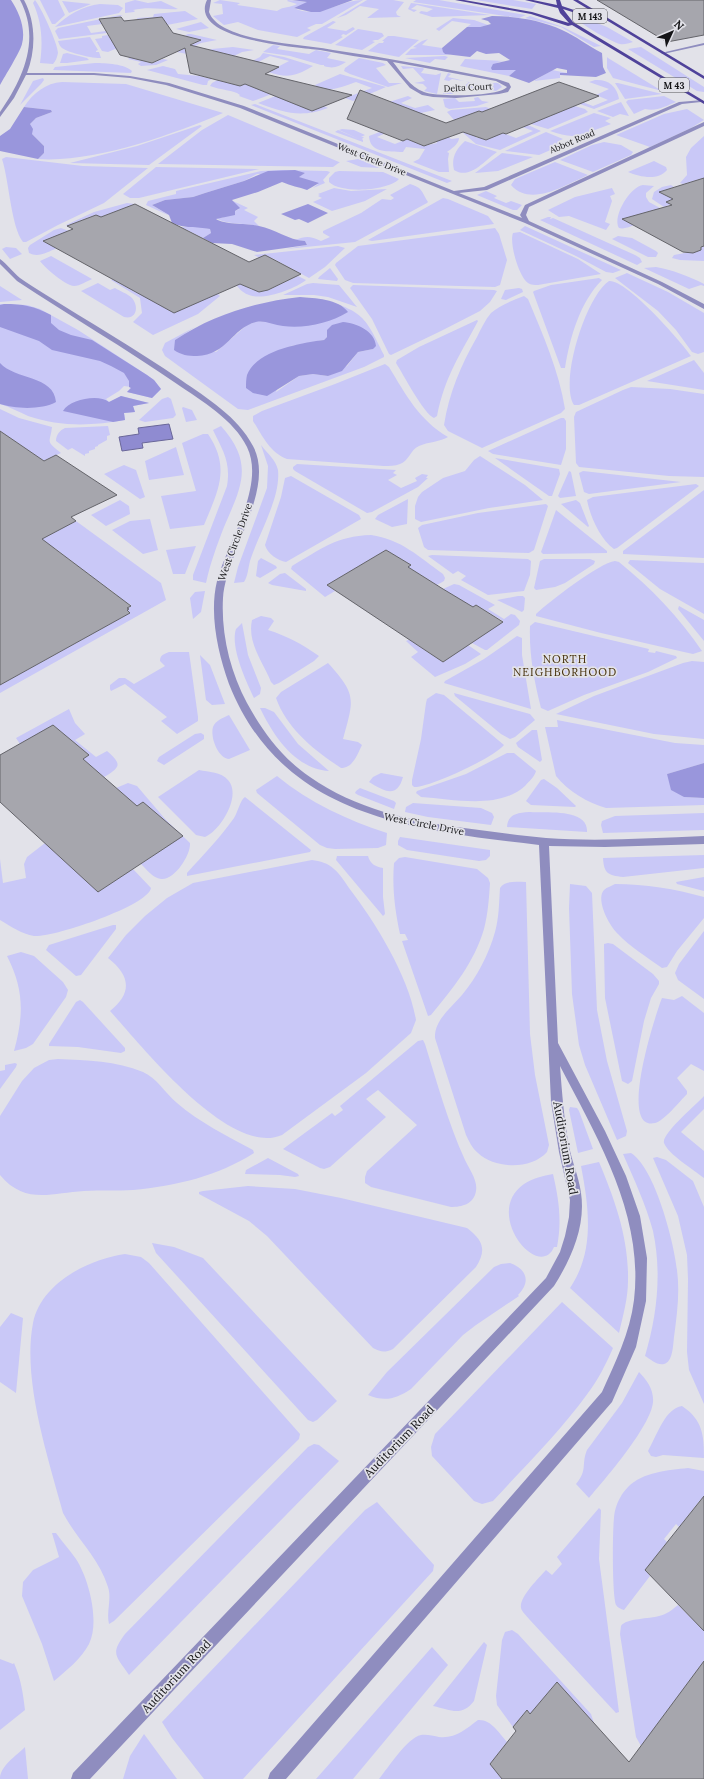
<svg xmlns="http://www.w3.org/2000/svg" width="704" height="1779" font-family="Lora,serif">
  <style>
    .green { fill: #c9c8f7; fill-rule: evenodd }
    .forest { fill: #9996dc }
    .water { fill: #8f8bd1; stroke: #6a6799 }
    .building { fill: #a6a6ad; stroke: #64646a }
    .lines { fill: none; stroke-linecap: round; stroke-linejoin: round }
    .street { fill: #8f8dbf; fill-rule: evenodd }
    .primary { fill: #4f429a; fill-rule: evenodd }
    .labels { text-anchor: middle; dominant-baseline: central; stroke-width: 3.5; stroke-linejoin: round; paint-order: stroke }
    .shield { fill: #e2e2e9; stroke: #525256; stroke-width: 1 }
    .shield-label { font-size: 9px; font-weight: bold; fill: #141417 }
    .far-street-label { font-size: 9px; fill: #141417; stroke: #e2e2e9 }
    .street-label { font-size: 10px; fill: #141417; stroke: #e2e2e9 }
    .neighbourhood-label { font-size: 11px; letter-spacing: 1px; fill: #452f09; stroke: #e2e2e9 }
    .near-street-label { font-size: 12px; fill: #141417; stroke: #e2e2e9 }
  </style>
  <rect width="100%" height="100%" fill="#e2e2e9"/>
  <!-- green -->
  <path class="green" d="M35,0c6,7 23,44 23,53 -1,4 -2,8 -5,11l-13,-1c3,-21 2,-41 -7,-60z
    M40,0h18l7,15 -10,9h-3z
    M135,0l13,3 13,-2 17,8c-15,1 -29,-3 -45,1l2,1 -1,1 -9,1v-10z
    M220,0l20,3 -3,2 40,6c7,-5 13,-3 20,-7l-10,-3 1,-1 19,2v1l-13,5c24,12 46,-8 69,-8l-41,24h-6l-9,4 4,2 -14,7 -39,-7 -20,-8 -14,3 -11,-9 10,-2 -1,-10 -9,-1z
    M367,0h26l11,2 -8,10 1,3 4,2 -34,1 12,-9 -19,-3 -14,9 -9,3z
    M416,0h23l87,15 -7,3 -106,-16z
    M476,0h37l23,4 -4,5z
    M62,1l29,3 -22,9z
    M411,3l8,1 71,11 -58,2 -13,-4 2,-2 6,1 6,-3 -16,-4 -6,4 6,1 -3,2 -6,-3z
    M100,4l18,1 5,3 -4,5 -64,14c12,-12 28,-21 45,-23z
    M185,11l13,8 -31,6 -29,-5 -1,-2 16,-1 1,-3z
    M572,13l35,14 26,15c-4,1 -9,3 -13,2 -8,-2 -47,-23 -48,-31z
    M120,15l3,1 -23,3 2,5 -15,2 4,7 15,-2 1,2 -48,6 -4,-8 3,-3z
    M530,16l33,11 38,19 -7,1 -33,-20 -36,-9z
    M453,18l21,2 14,5 -12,3 -9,-1 4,-3 -19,-3 -13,10 -3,-2z
    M333,21l3,1 -9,6 19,3 7,-4 2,2 -9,6 -3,-1 -2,2 2,1 -12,7 -28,-5 1,-2z
    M201,22l8,6 -20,4 -13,-3z
    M358,29l24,4 2,3 -6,4h-3l-3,1 3,1 -13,8 -27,-5z
    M188,34h3l26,6 -16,3 -16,8 5,2 -3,1 -10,-2 24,-12 -18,-5 -21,11z
    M108,35l7,11 25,7 -5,6 17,4 11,-4 5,1 -12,5 -15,1 -3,-2 3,-2 -13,-3 8,-5 -21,-5 -7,3 -6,-1 -7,-12 7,-1v-2z
    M388,36h6l25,4 -20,17 -31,-6 11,-8h4l1,-2h-2z
    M90,37l8,13 -2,1v1h3l2,6c-7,1 -36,-6 -40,-11 -2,-2 -2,-4 -3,-6z
    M428,39l-6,6 20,3 3,6 6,1h-46l6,-6 6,-1 -4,-1 9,-6z
    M273,45l7,1 -3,3 32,5 7,-4 15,3 -4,5 19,4c-8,5 -13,7 -22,4v-1h-3l-31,-9 -27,-4z
    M233,47l21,3 -12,2 -8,4 -27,-5 5,-2z
    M641,47l63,40v5l-7,-1 -69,-42z
    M67,53l20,5 2,2 -22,3h-7l3,-9z
    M263,53l21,4 29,9c-18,11 -26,12 -45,6l21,-11 -19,-5 -25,13 -1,-4 16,-8z
    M445,56l3,1 -3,3 -10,-1 -5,4 -25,-5z
    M607,57l1,1 54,33 -49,-13 -6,-10z
    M359,58l24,5 3,2 -10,3 13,15h13l-14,4 -38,-13 -6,-3 1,-3z
    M465,59l39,2 -7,1 21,8 -9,6 -49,-10z
    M95,63c11,0 30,1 37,8l-1,2 -78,-3 2,-3z
    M163,66l12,3 3,5 21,2 13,3 -4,2 -1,4h-4l-56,-15z
    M401,66l22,2 1,1 -3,4 15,2 5,-2 -4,21 -13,-3 3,-3 -4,-4 -9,-1 11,-2 -12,-13 -10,1z
    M552,70l15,3h-7v5l-26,3z
    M448,73l3,1 -3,3c10,2 28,8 37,8 7,0 12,-6 17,2l-6,4 -5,-1 -2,-3 -38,2 2,5h-10l1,-9 18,3 7,-6 -17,-3 -3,2 -5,-1z
    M340,74l46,13 -33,14 -8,-3 27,-10 -16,-6c-11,4 -32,13 -41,3z
    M227,75l-5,6 18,5c14,-7 25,-4 37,-9l15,4 -15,11 -24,9 -14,-5 1,-1c-6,-5 -20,-5 -30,-9l2,-3z
    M43,78l1,2 -3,4 -21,21 13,-24z
    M595,80c13,-1 22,6 24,19l-25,10 -17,-6 3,-2 13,5 15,-6 -12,-5 13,-6 -20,-7z
    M62,82l64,2 97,29c-52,22 -129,50 -185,46l6,-6v-7l-12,-12 -2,-10 6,-6 16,-6 -1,-2 -27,-3c9,-14 22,-24 38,-25z
    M615,83h3l44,11 -37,5z
    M293,89l8,18 23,-1 4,2c-27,10 -43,5 -70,-5z
    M408,96l4,2 -11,5 14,5 13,-3 7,5 -29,6 -20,-13z
    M664,96l12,6c-10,4 -20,10 -31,7l-11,5 -8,-12 2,-2z
    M478,97l4,4 7,1 -12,4 -28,3 -4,-2 -2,-8 12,-1 4,4 16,-1 -1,-3z
    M621,102l8,14 -9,-2 -7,3 -16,-6z
    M255,104l197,77 -5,2 -196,-78z
    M571,105l14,4 3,3 -40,17 -17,-5 15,-9 3,2z
    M486,107l23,9 -8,3 -22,-8 -25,9 -7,-8 4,-2z
    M687,109l17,11 -13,8 -41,19 -34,-12 48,-21z
    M594,113l17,5 -6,3 6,3 -16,6h-4l2,1c-17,7 -26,6 -43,0z
    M228,115l111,47h1l-7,5 -175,-3 44,-34z
    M200,125l2,1 -53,39 -79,-2 67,-17z
    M528,125l13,6 -41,19 -24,-6 -14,-12 12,3 3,3 26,-5 13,5 17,-7 -13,-5z
    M342,129l12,1 11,5 -4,2h3l-2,2 1,1v2l-28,-10 3,-2 23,10 -22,-10z
    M385,130l3,2 -11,5 18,7 12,-5 17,7 13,-3 -1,-2 11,-6 4,4 8,-1c0,6 -8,11 -12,14l2,1 -1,6 1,13h-10l-26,-10 6,-3 6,-10 -19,-2 -3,5h-3c-14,-1 -30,1 -31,-16z
    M546,132l17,7 -6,3 5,3 -23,10 -34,-4z
    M704,136v42l-21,6 -3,-1 7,-8 -1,-18 5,-9z
    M465,141l32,11c-13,9 -27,28 -43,18 -3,-12 2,-21 11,-29z
    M604,142l17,3 12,7 -2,3 -38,17 -33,-12 32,-15z
    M502,153l31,4 -35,14 -23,2z
    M6,157l77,9 65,2 -44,35 -46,22 -32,17h-3c-12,-15 -14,-62 -21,-83z
    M358,159l3,1 19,8 -19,-1 -15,-6z
    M654,161l12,6 1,3c-9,11 -27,7 -39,2z
    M555,162l33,13c-21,9 -57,33 -77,10l4,-6z
    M156,167l103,2 -120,29h-9l-7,-4z
    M282,170l45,1 3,1 -7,8 2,3 -12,5 5,-4 -20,-7 7,-4 -48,1 -13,7 -39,12 -12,4 -28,3 -13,5 18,11 -24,-11 2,-4 28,-7v-3l85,-20z
    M339,171l44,1 16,7c-11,12 -58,15 -70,3v-4l6,-6z
    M410,184c13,4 11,7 18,18l-1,1 -72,39 -69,7 21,-4 -2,-4 -10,-1c11,-4 15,-4 26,1l9,-4 -7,-4v-2l38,-18 21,-14 9,1 3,-2 -4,-3z
    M643,185l11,1 -8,7v4l3,5 11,6c-10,8 -31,23 -41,20 -7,-10 10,-41 24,-43z
    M671,185l3,2 -15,5 14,7 -6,3 4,2 -7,3 -12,-8 2,-7 8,-5z
    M334,188l17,3 36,-2 -22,12 -33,10 -19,-9 9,-4 -4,-2 2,-1 -2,-1z
    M612,188l3,6 -5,2 2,5 -7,21 5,2 -4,6 -37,-14 -10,1 -11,-7 27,-13z
    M486,191l11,5 -3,2 12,5 5,-2 11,4 -5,5h-4l-36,-15z
    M443,198l5,1 40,17 6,8 -122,17 -4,-1z
    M233,201l15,7 -4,2 14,7 -4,4 5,5c-13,-3 -34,-1 -43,-8h6l17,-9z
    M127,203l8,1 -34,13 -5,-2 -29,11 -1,-1 28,-13z
    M548,217h3l-1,2 3,-1 82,37 5,3 2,4 -5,3 -97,-45z
    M525,226l96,44 -8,3 -7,-1 -30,-16 -56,-26z
    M181,227h19l10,2 1,4 -8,5z
    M61,228l8,3 -26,10 14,7c-9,4 -19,10 -28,5l-1,-5 2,-3 24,-15z
    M495,228l4,6 8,26 -7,25 -5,2 -142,-4 -8,-3 -10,-15 1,-2 22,-17z
    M520,232l58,27 23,15 -63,11c-3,0 -7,0 -10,-2 -9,-6 -19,-40 -15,-50z
    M618,236l14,2 24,13 2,2 -2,4h-8l-36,-18z
    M338,246l7,2 -20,19 -16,11 -37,-20h-12l-6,-3z
    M704,246v15l-24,-1 -8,-2 2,-3 27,-5 -2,-3z
    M6,247l10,1 6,6 -12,5 -8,-10z
    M51,256l41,23c-5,2 -12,7 -18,7 -9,-1 -29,-18 -34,-25z
    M656,267c16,3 33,9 48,17v2l-3,-1 -12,4 -45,-21z
    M330,268l8,11 -1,2 -19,-2 1,-2z
    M627,273l41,19 36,21v39l-6,2 -6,-2 -16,-22 -18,-19 -43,-33z
    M298,276l8,4c-11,9 -43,21 -57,15 -9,-3 -12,-10 -18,-17l21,12 2,-1 5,3 7,-3 2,1z
    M118,277l99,16 3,3 -22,18 -45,21 -20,-13 9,-9 -2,-15 -29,-18z
    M599,278l3,2c-22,22 -32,57 -37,88h-4l-28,-76 1,-1 17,-6z
    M609,281c17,-2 71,59 82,75l-112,49h-5c-15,-23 12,-109 35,-124z
    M98,283l12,7 5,-2c5,3 13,6 17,10 7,8 5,22 -8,19l-43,-26z
    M313,283l26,2 18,22 -29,-10 -14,-2h-31l24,-11z
    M353,285l141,5 3,1 -7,11 -10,9 -39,20 -50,24 -2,-1 -17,-35 -22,-31z
    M0,286l22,14 -22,2z
    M519,288l3,1 1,3 -17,8 -5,-1 4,-9z
    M524,296l4,3c15,36 31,72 37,110l-4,4 -79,35 -34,-17 -4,-6c5,-32 17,-60 33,-88 4,-8 8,-17 14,-24 8,-7 22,-13 33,-17z
    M320,299c43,12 45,17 64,56v2l-20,10 -116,43 -10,-1 -73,-53 -3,-6 3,-7 30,-16 -20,13 41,12 31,-27 10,-4c28,2 66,7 90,-9l-8,-7zM327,337l46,12 -15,3 -11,14 -19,10 -15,-2 -14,2 -23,16 15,-46 33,-6z
    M0,304l27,1 13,4 38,21 69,45 7,5 7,9 -9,9 -25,-6 4,-5 -7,-1 -5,5 -13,8 3,3 12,-6 28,7 -16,3 2,6 -11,1 1,7c-33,6 -65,7 -97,-4 -9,-4 -18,-9 -28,-12z
    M477,320l1,1c-18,34 -33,55 -41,95l-3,2c-10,-4 -31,-44 -38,-55l1,-3 22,-13z
    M694,360l10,13v17l-57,-9z
    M385,364l4,3c17,28 30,53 59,70 -9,5 -20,5 -29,9 -9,4 -10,15 -19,18 -5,2 -11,2 -16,2l-97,-7c-17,-6 -25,-24 -34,-38v-5l9,-5 73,-27z
    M631,387l39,2 34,5v83l-35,-1 -90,-9 -3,-4 -2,-46 2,-5 47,-22z
    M168,397l3,2 5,16 -3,3 -28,4 -6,-2 23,-21z
    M183,407l9,3 5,10 -11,2 -4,-14z
    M0,409l19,9 33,9c-2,17 -7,13 9,26l-17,8 -44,-30z
    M561,418h3l2,3v28l-5,16 -68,-11 -5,-3z
    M108,426l2,9 -3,1v4l-9,5v1l-3,1v2l-6,2v2l-4,1v2l-13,-8 -4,2 -12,-9c0,-6 4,-11 9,-13z
    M221,426c34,38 20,61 3,101 -7,18 -14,37 -18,56l-13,-3v-5l34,-89c4,-24 -4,-35 -14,-56z
    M203,434h5c23,34 10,57 -4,91l-34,4 -9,-33 35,-5 -14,-48z
    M261,445c6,8 15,15 17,25 3,28 -20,65 -28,91 -2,8 -2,15 -6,21l-10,1 4,-16 29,-79 1,-22z
    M176,447l8,28 -35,5 -4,-19z
    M480,456l45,29 18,15 -54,8 -68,14 -6,-3v-13l3,-9 4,-5 21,-14 22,-7 9,-11z
    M495,458l64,11 1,5 -8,22h-3z
    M297,464l99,6 -3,3 4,2 -9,5 13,8 16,-7 -2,-3 7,-4 6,1 -2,3h2l-10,9 -46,25 -5,1 -72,-42 -2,-2v-2z
    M124,465l12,5 9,27 -5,2 -36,-25z
    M569,471l2,1 5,24 -16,2 -2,-2z
    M583,471l98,11 -92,12 -5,-2 -5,-19z
    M291,476l68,39 2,4 -75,43c-8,-1 -19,-9 -21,-17l16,-48 4,-19z
    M696,484l3,2 -82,62 -3,1c-14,-10 -24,-33 -27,-49l6,-3z
    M704,490v68l-81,-4v-3z
    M408,499l-1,25 -15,3 -17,-8 3,-4z
    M120,500l9,6 1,8 -24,12 -15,-11z
    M576,500l4,3 9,23 -1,1 -27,-23z
    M546,504l2,2 -14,44 -5,3 -101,-3 -4,-3 -6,-19 4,-3 56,-12z
    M556,510l51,41v2l-64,1 -2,-2z
    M150,519l8,31 -15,4 -31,-24 18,-9z
    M76,521l85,62 5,17 -166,93v-8l130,-72 -3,-3 4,-5 -11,-7 -3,2v-5l-10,-8 -4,2 -3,-2 4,-2 -10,-7 -4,1 1,-4 -11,-7 -3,2 1,-4 -10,-8 -4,2 1,-4 -10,-8 -4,2 -14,-9z
    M371,535c30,4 48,22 72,39l2,4 -1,3 -7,4 -29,-18 3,-2 -25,-15 -59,35 8,6 -10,6 -34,-28 1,-3c29,-17 44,-30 79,-31z
    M196,546l-11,28h-12l-7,-24z
    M432,555l96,4 3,2 -1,14 -6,16 -36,4 -27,-15 5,-4 -8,-5 -5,3 -25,-18z
    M261,558l15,8 1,2 -17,10 -4,-2 2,-15z
    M544,559h46l5,2 -1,3 -29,19 -10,4 -19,3 -2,-2 6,-27z
    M630,560l74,3v51l-44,-25 -32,-26z
    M615,561l4,1c32,26 60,55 83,89l-9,3 -9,-2 -83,-19 -65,-17v-2c13,-12 63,-51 79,-53z
    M285,573l21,16v2l-34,-6 -4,-2 12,-9z
    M454,584l5,1 36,20 -7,4 16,10 7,-5 4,1 5,6 -1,4 -32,25h-2l-13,-7 31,-22 -27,-16 -3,2 -30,-18z
    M205,591l-4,21 -8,7 -3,-21 5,-6z
    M518,596h5l2,2 -1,12 -2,2 -25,-12z
    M679,606l25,14v21l-26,-32z
    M261,616l10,2 3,3 -6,9c19,6 34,14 51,26l-5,5 -35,22 -5,2 -3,-3c-8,-20 -24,-39 -19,-62z
    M535,622l114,27 -1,3 7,1 1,-2 20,5 1,2 -29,14 -64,23 -36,16 -7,-3c-7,-28 -12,-54 -11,-82z
    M242,623l6,32 13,33 -1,6 -6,4c-8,-17 -24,-51 -18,-69z
    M517,636l5,2v17l9,54 -87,-26 1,-2 39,-22z
    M412,638l5,7 26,17 25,-17 13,9 -16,10 -30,13 -24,-20 7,-5 -12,-11z
    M169,652h20l9,65v4l-21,13 -16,-13 6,-4 -42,-33 -14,7 -1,-2v-4l9,-7h6l9,6 31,-18 -5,-5c0,-6 4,-7 9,-9z
    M200,655l10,10 15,39 -13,1 -6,-5z
    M692,661l12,1v77l-50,-5 -98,-20 38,-18 89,-33z
    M328,663c29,32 26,36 15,76l15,3 4,3c-5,10 -9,23 -21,23 -27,-18 -54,-39 -65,-70l5,-6z
    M436,693l8,2 60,50c-9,12 -75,43 -90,42l-2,-2v-5l9,-41 5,-36 1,-4z
    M454,693l76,21 5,6 -20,17 -5,2 -9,-5 -46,-38z
    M260,708h5l9,4 24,32 31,27c-34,-2 -56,-36 -69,-63z
    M69,709l6,14 10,11 -10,6 21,17 11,-6c15,13 14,16 -3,26l-21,-18 6,-4 -36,-30 -33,19 -4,-6z
    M229,715l21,35 -21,9c-11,-1 -19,-22 -16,-32 3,-7 10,-9 16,-12z
    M557,720l118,23 29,2v18l-37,11 17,23 20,1v7l-98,3c-18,-5 -38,-17 -50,-32l-11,-49h13z
    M532,730h5l5,30 -2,2 -22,-15 -2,-4z
    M201,733l3,2v4l-40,26 -7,-4 2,-4 36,-23z
    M507,753h7l22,18c-2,7 -7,10 -11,15 -27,24 -72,13 -104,11l-5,-4 1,-2 49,-17z
    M199,770c10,2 22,2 29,10 14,15 -7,50 -23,57l-9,-2 -38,-38z
    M381,773l22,4c-6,22 -19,14 -34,5l4,-5z
    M277,776c33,27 70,44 110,57l-1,12 -8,3 -43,1 -8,-1 -7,-3 -63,-52 -1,-3z
    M544,779l13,9 19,18 -1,1 -44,-2 -5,-4 15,-21z
    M128,783l9,3 29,34 24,23c1,12 -16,38 -29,36 -8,-1 -15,-10 -20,-15l41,-28 -39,-34 -6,4 -21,-18z
    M360,788l34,13 2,2 -2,6 -36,-14 -3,-2 1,-2z
    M245,797l66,53 -1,2 -123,24v-3c16,-18 33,-35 47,-55 4,-6 6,-18 11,-21z
    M413,803l68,5 11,5 2,4 -3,8 -63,-8 -23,-5 1,-5z
    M529,812c16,1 60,-4 58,20l-80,-5c1,-13 10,-14 22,-15z
    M704,813v17l-101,3 -2,-8 1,-4 13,-5z
    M400,837l90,13v6l-4,4 -7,1 -72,-11 -9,-5v-4z
    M45,843l53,49 35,-23 18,19c-3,18 -99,50 -117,48 -12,-2 -24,-10 -34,-16v-61l3,24 23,-5 -2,-14 3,-7z
    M704,855v13l-81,9c-15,-2 -19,-3 -20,-19z
    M353,856h15c2,8 8,11 15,12v29l2,17 -2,2 -47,-56 1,-4z
    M405,857l72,12 11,9 2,5c-1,15 -2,31 -6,46 -10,34 -31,59 -53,86l-3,1 -26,-75 6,-1 -3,-6h-5c-5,-24 -8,-46 -6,-71l5,-5z
    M312,860c8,1 16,3 22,9 6,5 11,13 15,19 27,35 60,89 67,132l-5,13 -45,40 -84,62c-52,23 -141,-90 -172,-124 23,-18 20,-36 -2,-53l18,-23 19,-19 22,-18 26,-15z
    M704,877v14l-27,-7 -1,-2z
    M526,882l4,152 5,41 14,70 -2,7c-16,18 -52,17 -69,1 -6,-5 -9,-12 -12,-18l-31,-97c-1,-18 17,-31 27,-43 15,-18 27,-41 33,-63 4,-14 4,-29 5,-44 5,-8 17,-6 26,-6z
    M570,884l16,2 6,7 5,117 10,51 20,70 -1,5 -9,4 -32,-75 -6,-20 -7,-51 -3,-86z
    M615,884c30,0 60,5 89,13v21l-27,33 -10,16 -5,1c-15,-11 -32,-21 -44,-34 -8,-7 -23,-34 -14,-44 3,-3 8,-4 11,-6z
    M113,925h3v4l-35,46 -5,1 -30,-26 3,-5z
    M704,931v68l-26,-19 -3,-7 4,-9z
    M608,943l5,1 40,30 6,7v3l-8,14 -7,23 -12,60 -4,3 -6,-3 -17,-83 -1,-50v-4z
    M21,952l13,4 29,26 5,8 -2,7 -33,47 -7,4 -12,3c10,-36 10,-62 -7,-95z
    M682,996l22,17v58l-13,-7 -14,14 10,13v3c-7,7 -23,27 -32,29 -38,9 1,-110 7,-125l12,2z
    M80,1000l3,2 42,46v3l-4,2 -43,-6 -29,-1v-2l27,-42z
    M423,1040l2,4c12,38 23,79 40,116 4,9 13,20 11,31 -2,13 -14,16 -25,16l-80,-20 -6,-4v-6l2,-6 50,-46 -39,-35 -12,9 20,18 -56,50 -6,2 -4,-1 -37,-19 49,-36 3,3 8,-6 -3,-4 78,-65z
    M58,1059c29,1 58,2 85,13 14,6 22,21 34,31 22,19 50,33 76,47l1,3c-36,23 -78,33 -121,37 -16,1 -32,0 -49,1 -33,2 -59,14 -84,-16v-59l22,-35 12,-13 15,-8z
    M15,1063l2,1 -1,3 -16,22v-18l5,-1v-5z
    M704,1096v13l-23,23 23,19v27c-10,-8 -36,-24 -40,-35 -3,-9 33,-39 40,-47z
    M570,1107l7,1 2,3 14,38 -15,4 -9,-43z
    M631,1153c24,15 43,89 46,117 3,22 0,45 -3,67 -1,8 -1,25 -10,27 -6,2 -14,-5 -19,-8 12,-40 17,-83 8,-125 -7,-26 -19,-52 -30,-77z
    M657,1157l9,3 27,21 11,26v197l-15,-34 -2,-18 1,-73 -1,-24 -9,-39 -25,-58z
    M268,1158l30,16 1,2 -4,1 -15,-2 -35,-1 1,-4z
    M599,1162c16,38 30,77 29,119 0,17 -5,35 -9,52l-49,-45c25,-37 19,-80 11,-122z
    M553,1174c6,26 9,47 4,73h-3c-15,35 -72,-34 -30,-63 9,-6 19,-8 29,-10z
    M248,1186l47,3 46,9 126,30c16,12 20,22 9,39l-83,82c-9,4 -12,3 -20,-1l-106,-112 -18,-15 -50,-27v-2l4,-1z
    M152,1243l22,4 29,11 134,143 -20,19 -4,2 -5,-2 -152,-167z
    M125,1254l16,3 8,6 151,171 -1,5 -185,182 -5,3c-3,-12 3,-25 -1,-37 -9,-29 -32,-49 -45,-74 -15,-56 -41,-133 -30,-190 8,-40 56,-64 92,-69z
    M510,1263c17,6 21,19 8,32l1,1 -43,29 -13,10 -52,54c-15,10 -26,13 -43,6l19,-23 107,-105 7,-3z
    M562,1302l51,46c-7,16 -15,32 -25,45 -28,39 -63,73 -95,108l-11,3 -8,-3 -42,-45 -1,-9 4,-13z
    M11,1313l12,5 -7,75 -16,-11v-55z
    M639,1372c8,8 15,18 14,30 -2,24 -47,76 -64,96l-13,-14c12,-14 5,-20 11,-34l35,-47z
    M682,1406c21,14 22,30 22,52l-41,-3 -7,2 -5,-1 -3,-5 2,-4c8,-14 15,-38 32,-41z
    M314,1444l5,1 20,16 -210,214c-13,-19 -19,-21 -4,-41l183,-187z
    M688,1468l16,3v31l-3,-3 -22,28 -3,-3 -12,15 3,3 -22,28 5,6 -26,34c-3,-1 -6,-2 -8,-5 -4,-9 -4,-84 -1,-94 2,-9 7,-18 13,-24 15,-15 40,-17 60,-19z
    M377,1502l57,63 -1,6 -190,208h-39l-32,-41 -10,-16 203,-212z
    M599,1508l2,2 -2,49 20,153 -3,1 -87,-94c-3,-4 -7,-7 -8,-11 -2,-11 18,-30 25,-38l6,5 10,-11 -5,-7z
    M52,1533h4c6,9 14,17 20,26 13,20 24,63 13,85 -8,15 -23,27 -35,37l-12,-37 -20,-48 1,-14 10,-12 26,-13z
    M678,1605l26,26v30l-63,85 -5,-9 -16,-103 1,-8c5,-8 29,-7 38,-10 8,-2 13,-6 19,-11z
    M512,1630l6,4 73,80 3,9 -37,-41 -27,32 -3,-4 -14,17 -16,-22 -1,-9 6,-56 3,-8z
    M484,1642l3,3 -13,56c-12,16 -23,9 -41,5z
    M432,1647l16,18 -95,114h-37z
    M0,1659l13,5 1,-1c7,16 9,30 11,47l-25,20z
    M478,1720c13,-1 21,13 29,22l-17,22 12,15h-123c9,-11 28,-41 42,-44 5,-1 13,1 18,2 16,2 27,-8 39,-17z
    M144,1734l33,45h-54l7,-23z
    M25,1747l3,32h-28c0,-13 16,-23 25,-32z"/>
  <!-- forest -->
  <path class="forest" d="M0,0h11c8,12 15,29 11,44 -2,8 -17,32 -22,41z
    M292,0h61l-33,12h-9l-17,-4 13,-6z
    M492,16c22,0 49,4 70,14 14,6 26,16 40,23l1,14 3,6 -10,4 -36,-2v-2h7v-3l-10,-2 -28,15 -20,-7 7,-6h-24l-1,-2 2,-4 17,-4 -11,-7 -13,1 -9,-3 -7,6 -25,-3 -2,-2 -1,-4 25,-21h13l11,-3 -3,-3 -7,-2z
    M24,107l27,3 1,2 -16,6 -6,6 3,5 -1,5 12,12v7l-6,6 -38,-8v-15l10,-7z
    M295,170l10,3 -6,4 20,6 -12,7c-8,-3 -16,-4 -25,-8l-24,10 -26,8 8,8 -5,3v4l-19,4c9,6 31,4 43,7 16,3 29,14 46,15l2,4 -50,7 -25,-8 -20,-1 -9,-5 8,-5 -1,-4c-14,-3 -25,0 -38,-6l-3,-8 -17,-10 13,-5 28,-3 12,-4 39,-12 24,-10z
    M308,204l20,9 -20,10 -9,-4 -4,1 -14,-6z
    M300,297c14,1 39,2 48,15 -18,11 -44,17 -65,14 -9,-1 -19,-6 -27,-4 -24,6 -29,33 -59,34 -9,0 -16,-1 -23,-6l1,-10c38,-25 80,-38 125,-43z
    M4,304c19,0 30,2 47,11v8l8,7 12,5 21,5 55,35 7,5 7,9 -9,9 -25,-6 4,-4 -2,-1v-6l-5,-8 -13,-7 -11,-5 -48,-11 -13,-9 -39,-14v-22z
    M343,322c13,1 32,9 33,24l-3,3 -15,3 -16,19 -14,5 -15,-2 -14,2 -32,20 -14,-3 -7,-5c0,-4 0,-9 1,-13 10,-25 54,-32 77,-35l3,-3v-7l5,-5z
    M0,363c15,17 54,12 56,39 -14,8 -41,7 -56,2z
    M121,396l28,7 -16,3 2,6 -11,1 1,7 -12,2 -50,-11c7,-12 36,-17 46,-9z
    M704,763v35l-20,-1 -13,-7 -4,-16z"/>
  <!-- water -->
  <path class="water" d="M169,424l4,15 -31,4 1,5 -21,3 -3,-14 20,-3 -1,-6z"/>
  <!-- building -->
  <path class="building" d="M597,0h107v35l-37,7z
    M121,17l3,4 38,-4 11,16 28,7 -11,5 89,22 -14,7 87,21 -40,16 -67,-27 -5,2 -50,-13 -5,-25 -33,15 -32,-8 -21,-36z
    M559,82l40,14 -93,38 -3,-1 -17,7 -23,-8 -39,14 -17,-7 -4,2 -56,-22 13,-29 86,33 33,-12 3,1z
    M704,178v68l-3,1v3l-8,3 -10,-1 -61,-33 50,-14 -6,-3 7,-3 -14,-7z
    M135,204l114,58 16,-7 36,19 -33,16 -9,2 -19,-8 -66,29 -131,-72 30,-12 -6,-3 29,-11 5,2z
    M0,431l44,30 12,-6 61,40 -46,22 5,4 -34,18 89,67 -4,2 2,1 -2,1 3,3 -130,72z
    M386,550l25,15 -3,2 35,22 30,18 3,-2 27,17 -60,40 -116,-77z
    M53,725l36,30 -6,4 54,47 6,-4 40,34 -85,56 -98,-90v-47z
    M704,1496v135l-59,-61z
    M704,1661v118h-202l-12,-15 26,-33 -3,-4 14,-17 3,4 27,-32 72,80z"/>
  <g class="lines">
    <!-- street -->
    <path class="street" d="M20,0h4c12,22 12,50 3,73h67l36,3 39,7 75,23 210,85 30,-4 195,-85 24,-2 -2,2 -19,2 -195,86 -28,3 63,25 -2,-3 5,-10 179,-83v4l-175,81 -3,8 3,6 133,61 42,22v5l-46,-25 -133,-61 -285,-115 -74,-23 -36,-7 -36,-3h-68l-12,23 -14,19v-5c23,-33 41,-73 20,-112z
      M207,0h4l-2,12c5,14 24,20 37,24 28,8 58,9 87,14 55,8 109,18 164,29l12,4 2,4 -3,5 -9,2 -43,4 -23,-1 -11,-2 -12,-7 -23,-27c-23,-3 -45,-7 -67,-11 -23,-3 -132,-10 -113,-50zM393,62l103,19 11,6c-8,10 -71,10 -83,5 -14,-5 -22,-19 -31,-30z
      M704,43v2l-41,9 -2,-1z
      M0,259c7,5 13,13 20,19 7,5 15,10 23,15 46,29 93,56 138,87 26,18 57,37 72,66 23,43 -27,106 -30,152 -2,36 7,73 24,105 16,29 35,55 63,74 45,32 101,44 154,51 27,3 54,8 82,10 52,4 105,0 158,-2v8l-99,3 -56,-1 9,197 47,88 21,45 14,40 7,42 -1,43 -10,46 -24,55 -326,377h-18l2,-6 332,-381c13,-29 28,-59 32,-92 10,-85 -36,-161 -74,-234 2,27 4,53 9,80 3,16 10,31 12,47 5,33 -10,66 -27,93l-464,493h-19l2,-6 473,-495 14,-26 5,-16 4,-19 1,-17 -11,-48 -8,-50 -12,-257c-125,-15 -257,-27 -310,-161 -11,-31 -20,-70 -12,-103 10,-38 49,-95 30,-134 -13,-27 -45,-46 -70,-63 -52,-36 -107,-68 -160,-103l-17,-17z"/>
    <!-- primary -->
    <path class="primary" d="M455,0h9l68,12 37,11 -9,-10 -2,-5 -33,-8h8l24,5 -1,-5h4l2,6 39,13 -4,1 -34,-11 10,13 131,79v3l-132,-79 -4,1 -37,-12z
      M573,0h5l126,76v3z"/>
  </g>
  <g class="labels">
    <!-- shield labels -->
    <g class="shield">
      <rect x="573" y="9" width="34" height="14" rx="3"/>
      <rect x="659" y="78" width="30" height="14" rx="3"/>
    </g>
    <g class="shield-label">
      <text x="590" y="16">M 143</text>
      <text x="674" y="85">M 43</text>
    </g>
    <!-- far-street labels -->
    <g class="far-street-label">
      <text transform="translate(468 87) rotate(-3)">Delta Court</text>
      <text transform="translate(572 141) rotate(-23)">Abbot Road</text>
      <text transform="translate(372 159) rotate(22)">West Circle Drive</text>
    </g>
    <!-- street labels -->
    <g class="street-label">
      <text transform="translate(235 542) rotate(-70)">West Circle Drive</text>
      <text transform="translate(424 824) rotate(11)">West Circle Drive</text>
    </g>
    <!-- neighbourhood labels -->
    <g class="neighbourhood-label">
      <text x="565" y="659">NORTH<tspan x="565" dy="13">NEIGHBORHOOD</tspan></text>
    </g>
    <!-- near-street labels -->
    <g class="near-street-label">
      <text transform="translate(566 1148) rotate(80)">Auditorium Road</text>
      <text transform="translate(399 1441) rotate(-46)">Auditorium Road</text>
      <text transform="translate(176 1676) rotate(-47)">Auditorium Road</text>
    </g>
  </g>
  <!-- north arrow -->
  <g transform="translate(672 32) rotate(46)" stroke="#e2e2e9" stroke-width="3" paint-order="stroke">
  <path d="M0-3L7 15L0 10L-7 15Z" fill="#141417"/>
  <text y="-6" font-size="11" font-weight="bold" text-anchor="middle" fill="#141417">N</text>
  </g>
</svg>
